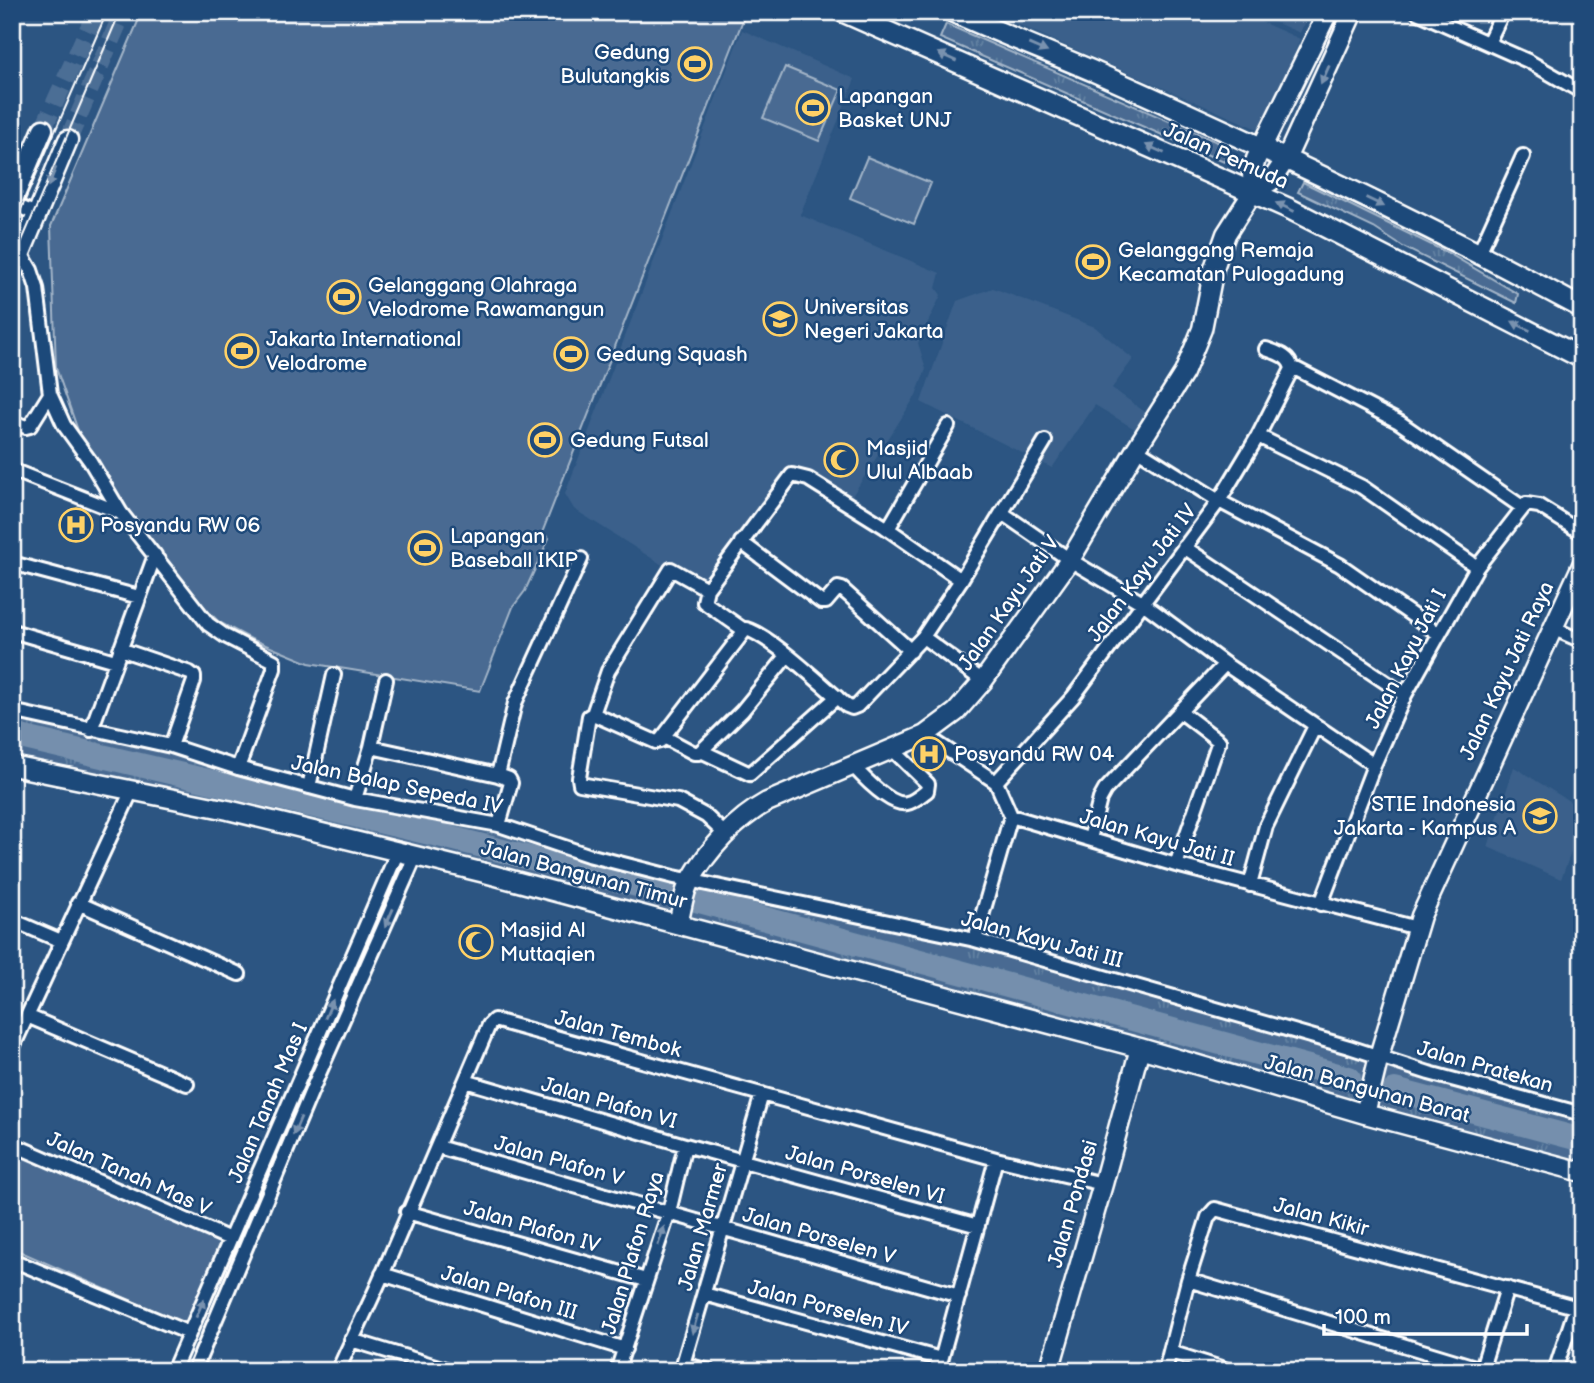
<svg xmlns="http://www.w3.org/2000/svg" width="1594" height="1383" font-family="'Balsamiq Sans',sans-serif">
  <style>
    .built { fill: #3b618b }
    .grass { fill: url(#grass-tufts); stroke: #a4b5c8; stroke-width: 2 }
    .garden { fill: #486b92; stroke: #a4b5c8; stroke-width: 2 }
    .lines { fill: none; stroke-linecap: round; stroke-linejoin: round }
    .river { stroke: #748fad; stroke-width: 24 }
    .secondary-tunnel { stroke: #4c6e95; stroke-width: 18; stroke-dasharray: 18 9; stroke-linecap: butt }
    .street-casing { stroke: #fff; stroke-width: 18 }
    .secondary-casing { stroke: #fff; stroke-width: 23 }
    .primary-casing { stroke: #fff; stroke-width: 24 }
    .street { stroke: #1f4a7a; stroke-width: 12 }
    .secondary { stroke: #1f4a7a; stroke-width: 18 }
    .primary { stroke: #1f4a7a; stroke-width: 19 }
    .tram { stroke: #fff; stroke-width: 2 }
    .oneway { fill: #7992af }
    .labels { text-anchor: middle; dominant-baseline: central; stroke-width: 5; stroke-linejoin: round; paint-order: stroke }
    .poi-label { font-size: 21px; fill: #fff; stroke: #1f4a7a; text-anchor: start }
    .street-label { font-size: 21px; fill: #fff; stroke: #1f4a7a }
  </style>
  <defs>
    <pattern id="grass-tufts" width="24" height="20" patternUnits="userSpaceOnUse" patternTransform="scale(1.75)"><rect width="24" height="20" fill="#486b92"/><path d="M3 7l-1-3M5 7V3M7 7l1-3M15 17l-1-3M17 17v-4M19 17l1-3" fill="none" stroke="#6381a2"/></pattern>
  </defs>
  <rect width="100%" height="100%" fill="#2c5582"/>
  <filter id="ink" filterUnits="userSpaceOnUse"><feTurbulence type="fractalNoise" baseFrequency=".0143" numOctaves="2"/><feDisplacementMap in="SourceGraphic" scale="14" xChannelSelector="R" yChannelSelector="G"/><feConvolveMatrix kernelMatrix="1 2 1 2 8 2 1 2 1" color-interpolation-filters="sRGB"/></filter>
  <g filter="url(#ink)">
    <!-- built -->
    <path class="built" d="M989,12h250l61,27 -38,92z
      M1252,12h57l-9,21z
      M742,30l113,49 -55,136 140,58 -4,15 5,7 -23,48 8,26 -10,26 -69,109 -55,-35 -90,121 -128,-81 -9,-15z
      M993,288l102,39 38,32 -21,29 37,27 -11,16 -43,-26 -43,63 -131,-66 36,-101z
      M1514,767l68,42v14l-21,56 -73,-32z"/>
    <!-- grass -->
    <path class="grass" d="M946,24l285,124 -7,14 -284,-124z
      M1303,182l145,71 70,41 -2,9 -113,-56 -29,-19 -76,-36z
      M12,711l226,57 261,57 89,30 387,85 607,175v57l-904,-248 -666,-158z"/>
    <!-- garden -->
    <path class="garden" d="M142,12h604l-204,521 7,5 -24,53 -12,16 -33,84 -171,-28 -58,-24 -32,-17 -95,-96 -43,-87 -25,-71 -5,-142z
      M785,67l56,23 -22,51 -56,-23z
      M867,157l64,26 -17,41 -64,-26z
      M12,1151l211,93 -36,81 -175,-77z"/>
    <g class="lines">
      <!-- river -->
      <path class="river" d="M12,735l435,102 238,60 664,181
        M1395,1090l187,50"/>
      <!-- secondary-tunnel -->
      <path class="secondary-tunnel" d="M43,129l53,-117
        M68,140l55,-128"/>
      <defs>
        <path id="street" d="M1417,12l111,49 54,31
          M1488,43l15,-31
          M12,204l25,10
          M21,253l10,17 6,18 13,106 14,31 26,36 31,52 87,111 17,12 49,25v8l-36,99
          M1479,253l44,-97
          M1266,349c11,4 24,7 26,20
          M1292,369l6,1 101,52 123,85
          M12,422l14,5 4,-1 20,-32
          M1258,436l104,51 115,80
          M1136,449l83,52 121,64 99,69
          M12,470l109,43
          M1002,513l68,47 74,44 81,60 149,101
          M888,529l60,-103
          M741,542l80,60h5l12,-14 4,1 69,62
          M1184,547l221,148
          M12,563l127,34
          M707,589l85,-114 16,4 77,48 76,53
          M1552,628l30,13
          M12,631l103,30
          M923,637l38,-57 84,-139
          M120,649l70,24 4,3v5l-23,65
          M12,711l159,35 67,22 117,31 144,26 89,30 86,22 301,63 374,107 80,26 153,41
          M593,714l15,-43 63,-102 36,20 -3,13 40,28
          M91,730l64,-175
          M925,735l71,47 15,34
          M664,737l30,16h5l43,-42 45,-55
          M371,747l127,28
          M701,751l49,23 87,-77
          M853,766c10,11 38,41 54,37 7,-1 14,-8 20,-12l1,-7 -36,-35
          M996,782l77,-85 146,-196 39,-65 34,-67
          M309,787l25,-112
          M355,799l16,-52 15,-67
          M499,825l12,-42 -2,-4 -11,-4 17,-72 66,-144
          M725,834l-19,-18 -28,-15 -98,-17 -1,-6 10,-62 4,-2 63,28 4,-1 86,-112c25,7 78,58 101,77l5,2 5,-2 66,-69 60,44
          M1090,839l10,-40 5,-9 120,-126
          M1176,865l43,-124 -38,-29
          M1250,885l16,-59 49,-100
          M78,903l161,71
          M1321,904l53,-139 31,-70 72,-128 49,-63 13,2 43,27
          M12,920l49,21
          M975,940l36,-124 165,49 241,63
          M27,1016l160,68
          M12,1049l120,-259
          M465,1081l220,64 293,81
          M12,1144l218,95
          M438,1147l521,149
          M407,1212l239,68
          M12,1260l177,73
          M382,1274l243,75
          M1188,1280l294,89
          M704,1294l237,65
          M351,1340l101,31
          M1170,1352l61,19
          M683,1364l26,7
          M173,1371l225,-520
          M194,1371l124,-295 98,-221
          M338,1371c14,-33 31,-65 45,-98 35,-83 71,-165 106,-248l5,-5 502,139 107,25
          M617,1371l52,-159 16,-67
          M681,1371l81,-277
          M938,1371l58,-212
          M1165,1371l23,-91 20,-63 7,-8 367,100
          M1481,1371l26,-83
          M1555,1371l21,-64"/>
        <path id="secondary" d="M1253,192l-1,-19 4,-14 72,-147
          M12,202l31,-73
          M12,274l56,-134
          M12,766l216,44 257,63 655,175 225,66 217,58
          M678,924c4,-14 5,-31 12,-43 18,-31 46,-62 77,-79l158,-67 31,-23 27,-31 87,-121 66,-111 48,-76 18,-44 12,-61 12,-34 27,-42 18,-11 15,-22 67,-147
          M1365,1114l14,-58 42,-140 161,-351
          M1049,1371l54,-187 37,-136"/>
        <path id="primary" d="M843,12l447,197 292,149
          M953,12c47,21 95,40 142,60 165,73 328,150 487,236"/>
      </defs>
      <!-- street casing -->
      <use href="#street" class="street-casing"/>
      <!-- secondary casing -->
      <use href="#secondary" class="secondary-casing"/>
      <!-- primary casing -->
      <use href="#primary" class="primary-casing"/>
      <!-- street -->
      <use href="#street" class="street"/>
      <!-- secondary -->
      <use href="#secondary" class="secondary"/>
      <!-- primary -->
      <use href="#primary" class="primary"/>
      <!-- tram -->
      <path class="tram" d="M12,230l95,-218
        M12,264l108,-252"/>
    </g>
    <!-- one-way arrows -->
    <defs><path id="oneway-solid" d="M-6-.8H1V-3.2L6.5 0L1 3.2V.8H-6Z" transform="scale(1.75)"/></defs>
    <g class="oneway">
      <use href="#oneway-solid" transform="translate(1038 48) rotate(23)"/>
      <use href="#oneway-solid" transform="translate(947 57) rotate(-156)"/>
      <use href="#oneway-solid" transform="translate(1325 75) rotate(114)"/>
      <use href="#oneway-solid" transform="translate(1155 149) rotate(-156)"/>
      <use href="#oneway-solid" transform="translate(52 177) rotate(112)"/>
      <use href="#oneway-solid" transform="translate(1375 202) rotate(26)"/>
      <use href="#oneway-solid" transform="translate(1285 207) rotate(-155)"/>
      <use href="#oneway-solid" transform="translate(1521 326) rotate(-153)"/>
      <use href="#oneway-solid" transform="translate(389 918) rotate(114)"/>
      <use href="#oneway-solid" transform="translate(329 1009) rotate(-67)"/>
      <use href="#oneway-solid" transform="translate(297 1126) rotate(113)"/>
      <use href="#oneway-solid" transform="translate(661 1236) rotate(-72)"/>
      <use href="#oneway-solid" transform="translate(200 1308) rotate(-67)"/>
      <use href="#oneway-solid" transform="translate(695 1324) rotate(106)"/>
    </g>
  </g>
  <!-- icons -->
  <defs>
    <symbol id="stadium-ring" viewBox="-11 -11 22 22"><circle r="9.5" fill="#1f4a7a" stroke="#ffd166" stroke-width="1.5"/><path d="M0-5a6.5 5 0 1 0 0 10a6.5 5 0 1 0 0-10ZM-3.5-1.8h7v3.6h-7Z" fill="#ffd166"/></symbol>
    <symbol id="university-ring" viewBox="-11 -11 22 22"><circle r="9.5" fill="#1f4a7a" stroke="#ffd166" stroke-width="1.5"/><path d="M0-5L7-2L0 1L-7-2ZM-4 1L0 2.5L4 1V4Q0 6-4 4Z" fill="#ffd166"/></symbol>
    <symbol id="mosque-ring" viewBox="-11 -11 22 22"><circle r="9.5" fill="#1f4a7a" stroke="#ffd166" stroke-width="1.5"/><path d="M3.5-4.9A6 6 0 1 0 3.5 4.9A5 5 0 1 1 3.5-4.9Z" fill="#ffd166"/></symbol>
    <symbol id="hospital-ring" viewBox="-11 -11 22 22"><circle r="9.5" fill="#1f4a7a" stroke="#ffd166" stroke-width="1.5"/><path d="M-5-5h3v3.5h4V-5h3V5h-3V1.5h-4V5h-3Z" fill="#ffd166"/></symbol>
  </defs>
  <g fill-rule="evenodd">
    <use href="#stadium-ring" x="676" y="45" width="38" height="38"/>
    <use href="#stadium-ring" x="794" y="89" width="38" height="38"/>
    <use href="#stadium-ring" x="1074" y="243" width="38" height="38"/>
    <use href="#stadium-ring" x="325" y="278" width="38" height="38"/>
    <use href="#university-ring" x="761" y="300" width="38" height="38"/>
    <use href="#stadium-ring" x="223" y="332" width="38" height="38"/>
    <use href="#stadium-ring" x="552" y="335" width="38" height="38"/>
    <use href="#stadium-ring" x="526" y="421" width="38" height="38"/>
    <use href="#mosque-ring" x="822" y="441" width="38" height="38"/>
    <use href="#hospital-ring" x="57" y="506" width="38" height="38"/>
    <use href="#stadium-ring" x="406" y="529" width="38" height="38"/>
    <use href="#hospital-ring" x="910" y="735" width="38" height="38"/>
    <use href="#university-ring" x="1521" y="797" width="38" height="38"/>
    <use href="#mosque-ring" x="457" y="923" width="38" height="38"/>
  </g>
  <g class="labels">
    <!-- poi labels -->
    <g class="poi-label">
      <text x="670" y="52" text-anchor="end">Gedung<tspan x="670" dy="24">Bulutangkis</tspan></text>
      <text x="838" y="96">Lapangan<tspan x="838" dy="24">Basket UNJ</tspan></text>
      <text x="1118" y="250">Gelanggang Remaja<tspan x="1118" dy="24">Kecamatan Pulogadung</tspan></text>
      <text x="368" y="285">Gelanggang Olahraga<tspan x="368" dy="24">Velodrome Rawamangun</tspan></text>
      <text x="804" y="307">Universitas<tspan x="804" dy="24">Negeri Jakarta</tspan></text>
      <text x="266" y="339">Jakarta International<tspan x="266" dy="24">Velodrome</tspan></text>
      <text x="596" y="354">Gedung Squash</text>
      <text x="570" y="440">Gedung Futsal</text>
      <text x="866" y="448">Masjid<tspan x="866" dy="24">Ulul Albaab</tspan></text>
      <text x="100" y="525">Posyandu RW 06</text>
      <text x="450" y="536">Lapangan<tspan x="450" dy="24">Baseball IKIP</tspan></text>
      <text x="954" y="754">Posyandu RW 04</text>
      <text x="1516" y="804" text-anchor="end">STIE Indonesia<tspan x="1516" dy="24">Jakarta - Kampus A</tspan></text>
      <text x="500" y="930">Masjid Al<tspan x="500" dy="24">Muttaqien</tspan></text>
    </g>
    <!-- street labels -->
    <g class="street-label">
      <text transform="translate(1226 156) rotate(24)">Jalan Pemuda</text>
      <text transform="translate(1142 573) rotate(-53)">Jalan Kayu Jati IV</text>
      <text transform="translate(1009 603) rotate(-55)">Jalan Kayu Jati V</text>
      <text transform="translate(1406 659) rotate(-63)">Jalan Kayu Jati I</text>
      <text transform="translate(1507 671) rotate(-65)">Jalan Kayu Jati Raya</text>
      <text transform="translate(397 785) rotate(12)">Jalan Balap Sepeda IV</text>
      <text transform="translate(1157 838) rotate(16)">Jalan Kayu Jati II</text>
      <text transform="translate(584 875) rotate(15)">Jalan Bangunan Timur</text>
      <text transform="translate(1042 940) rotate(15)">Jalan Kayu Jati III</text>
      <text transform="translate(618 1034) rotate(15)">Jalan Tembok</text>
      <text transform="translate(1485 1067) rotate(16)">Jalan Pratekan</text>
      <text transform="translate(1367 1089) rotate(15)">Jalan Bangunan Barat</text>
      <text transform="translate(268 1103) rotate(-67)">Jalan Tanah Mas I</text>
      <text transform="translate(609 1103) rotate(16)">Jalan Plafon VI</text>
      <text transform="translate(559 1161) rotate(16)">Jalan Plafon V</text>
      <text transform="translate(129 1174) rotate(24)">Jalan Tanah Mas V</text>
      <text transform="translate(865 1175) rotate(16)">Jalan Porselen VI</text>
      <text transform="translate(1073 1204) rotate(-74)">Jalan Pondasi</text>
      <text transform="translate(1321 1217) rotate(15)">Jalan Kikir</text>
      <text transform="translate(532 1227) rotate(16)">Jalan Plafon IV</text>
      <text transform="translate(703 1227) rotate(-74)">Jalan Marmer</text>
      <text transform="translate(819 1236) rotate(16)">Jalan Porselen V</text>
      <text transform="translate(633 1253) rotate(-73)">Jalan Plafon Raya</text>
      <text transform="translate(509 1293) rotate(17)">Jalan Plafon III</text>
      <text transform="translate(828 1308) rotate(15)">Jalan Porselen IV</text>
    </g>
  </g>
  <!-- margin -->
  <rect width="1594" height="1383" fill="none" stroke="#1f4a7a" stroke-width="42"/>
  <rect x="21" y="21" width="1552" height="1341" fill="none" stroke="#fff" stroke-width="2.5" filter="url(#ink)"/>
  <!-- scale -->
  <path d="M1324 1324v10h203v-10" fill="none" stroke="#ffffff" stroke-width="3.5"/>
  <text x="1335" y="1324" font-size="21" fill="#ffffff" stroke="#1f4a7a" stroke-width="5" paint-order="stroke">100 m</text>
</svg>
